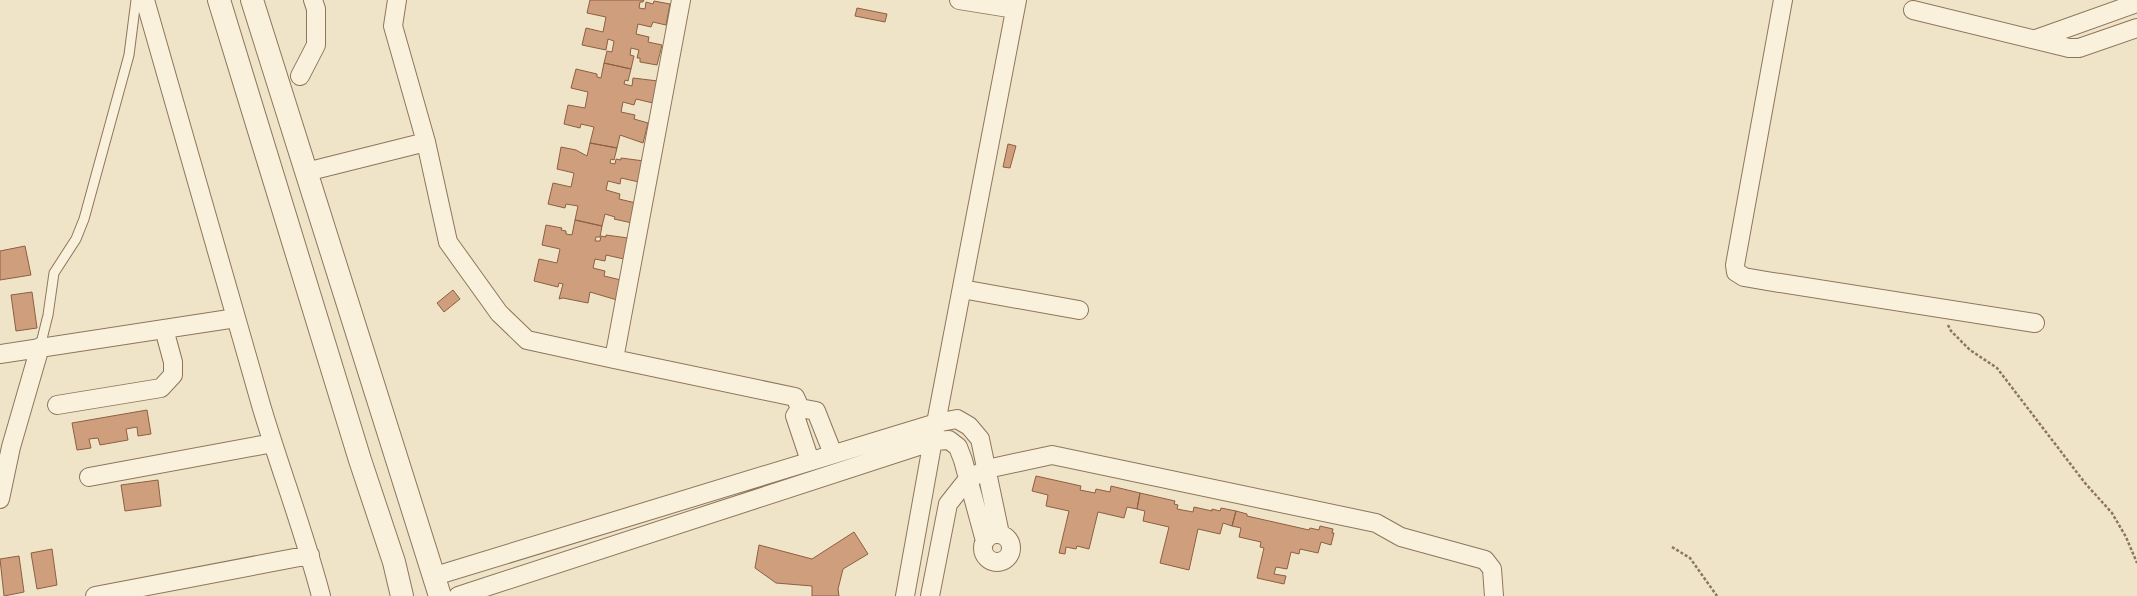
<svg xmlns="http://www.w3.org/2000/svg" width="2137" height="596" font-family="'Noto Serif',serif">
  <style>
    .building { fill: #cf9f7d; stroke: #8d5f41 }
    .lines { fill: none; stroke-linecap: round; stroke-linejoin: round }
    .service-casing { stroke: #8d765c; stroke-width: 11 }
    .minor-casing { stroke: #8d765c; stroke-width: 20 }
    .tertiary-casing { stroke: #8d765c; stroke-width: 24 }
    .path { stroke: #8d765c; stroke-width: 2.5; stroke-dasharray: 3 2; stroke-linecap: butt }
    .service { stroke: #faf1dc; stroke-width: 9 }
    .minor { stroke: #faf1dc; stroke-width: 18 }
    .tertiary { stroke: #faf1dc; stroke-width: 22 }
  </style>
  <rect width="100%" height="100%" fill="#f0e4c8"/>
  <!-- building -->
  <path class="building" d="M590,0h54l-1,2h-3l-1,6 6,1 1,-7 7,2 1,-3 16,3 -4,21 -13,-3 -2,5 -13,-3 -2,10 13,3 -1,5 14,3 -5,20 -17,-3v-4h-3l2,-8 -8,-2 -1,7 4,1 -3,13 -27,-6 3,-12 5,1 2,-11 -6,-2 -2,11 -24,-5 4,-17 17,4 3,-15 -19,-4z
    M857,8l30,6 -2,8 -30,-6z
    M604,63l27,6 -3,12 -3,-1 -1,4 8,2 1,-8 25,3 -5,22 -17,-4 -2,6 -11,-3 -2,10 14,3 -1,4 14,4 -5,20 -23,-8 -3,13 -27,-5 4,-16 -13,-3 -1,4 -16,-4 4,-19 17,3 3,-16 -17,-4 5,-19 21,5v3l4,1z
    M590,143l27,5 -3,12 -3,-1 -1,4 5,1 1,-5 5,1v-2l23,3 -5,21 -18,-4 -1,6 -12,-3 -2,9 14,4 -1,5 17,4 -4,20 -18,-4 1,-2 -10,-3 -3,12 -27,-6 3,-14 -12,-2 -1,4 -17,-4 5,-21 18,4 3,-14 -17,-4 4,-22 15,3 11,6z
    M1008,144l8,2 -6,22 -7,-1z
    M575,220l27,6 -2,11h-4l-1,4h5l1,-5 5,1v-2l22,3 -4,21 -18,-4 -1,6 -10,-2 -2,9 12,3 -1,5 17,4 -4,20 -27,-8 -2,11 -25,-5 -4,1 4,-15 -4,-1 -1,4 -24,-6 5,-22 18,4 3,-14 -18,-4 4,-20 16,3 -1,2 5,1v3l6,1z
    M25,246l6,29 -31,5v-29z
    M453,290l7,9 -16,13 -7,-9z
    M32,292l5,36 -21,3 -5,-36z
    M147,410l4,24 -13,2 -1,-9 -11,2 2,11 -28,5 -2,-7 -9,1 2,9 -14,2 -5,-27z
    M1036,476l45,10 -1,4 15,3 1,-4 14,3 1,-6 29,7 -3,16 -10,-2 -3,11 -26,-6 -9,37 -12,-3 -1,3 -10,-2 -1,7 -6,-1 10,-42 -23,-5 2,-11 -16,-4z
    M158,480l3,26 -36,5 -4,-26z
    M1140,493l35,8 -1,3 4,1 -1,4 16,3 1,-5 18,4v-2l8,2 1,-3 15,3 -4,15 -9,-3 -3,11 -22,-5 -9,41 -29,-7 9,-36 -26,-6 2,-10 -8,-2z
    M1236,511l11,3v2l62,14 1,-2 9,2 1,-4 13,3 -1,4h2l-3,12 -10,-3 -3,11 -18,-4 -1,5 -8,-2 -4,17 -11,-2 -2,7 12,2 -2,8 -27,-6 7,-30 -4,-1 1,-5 -22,-5 2,-9 -9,-2z
    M854,532l14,22 -25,15 -5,20 1,7h-27v-10l-36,-3 -21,-15 4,-23 53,14z
    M52,549l5,36 -20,4 -6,-36z
    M19,556l5,36 -20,4 -4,-37z"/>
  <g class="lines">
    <defs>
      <path id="service" d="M40,347l8,-32 6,-42 22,-34 8,-20 45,-164 7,-55"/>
      <path id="minor" d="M145,0c39,135 77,270 116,405 19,64 43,126 60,191
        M397,0l-4,26 33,116 22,100 51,71 28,27 87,19
        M681,0l-67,359 181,38 5,11 -5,8 15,45
        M959,0l56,9
        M1783,0l-48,265 1,7 8,5 23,4 268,42
        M1913,10l156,38h10l58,-20
        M2036,39l101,-36
        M300,76l16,-31v-36l-3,-9
        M306,172l120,-30
        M962,289l117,21
        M0,354l236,-36
        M57,405l104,-17 12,-13v-13l-9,-33
        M800,408l16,3 17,43
        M89,477l184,-34
        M0,499l11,-52 29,-100
        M983 548a14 14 0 1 1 28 0a14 14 0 1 1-28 0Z
        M435,576l501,-153 21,-4 12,7 11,13 20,95
        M95,596l215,-41
        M458,596l476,-155 15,-1 9,7 5,13 22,81
        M905,596l31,-173 81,-423
        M930,596l18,-92 19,-24 20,-11 65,-14 324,68 25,14 84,23 7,9 2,27"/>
      <path id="tertiary" d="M219,0l141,460 34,102 8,34
        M252,0l188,596"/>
    </defs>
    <!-- service casing -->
    <use href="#service" class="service-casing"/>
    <!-- minor casing -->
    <use href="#minor" class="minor-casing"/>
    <!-- tertiary casing -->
    <use href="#tertiary" class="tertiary-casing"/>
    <!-- path -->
    <path class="path" d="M1948,325l3,6 19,19 27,18 88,115 27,30 14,24 11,26
      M1672,547l18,11 27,38"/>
    <!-- service -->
    <use href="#service" class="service"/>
    <!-- minor -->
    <use href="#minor" class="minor"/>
    <!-- tertiary -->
    <use href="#tertiary" class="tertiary"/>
  </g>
</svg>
